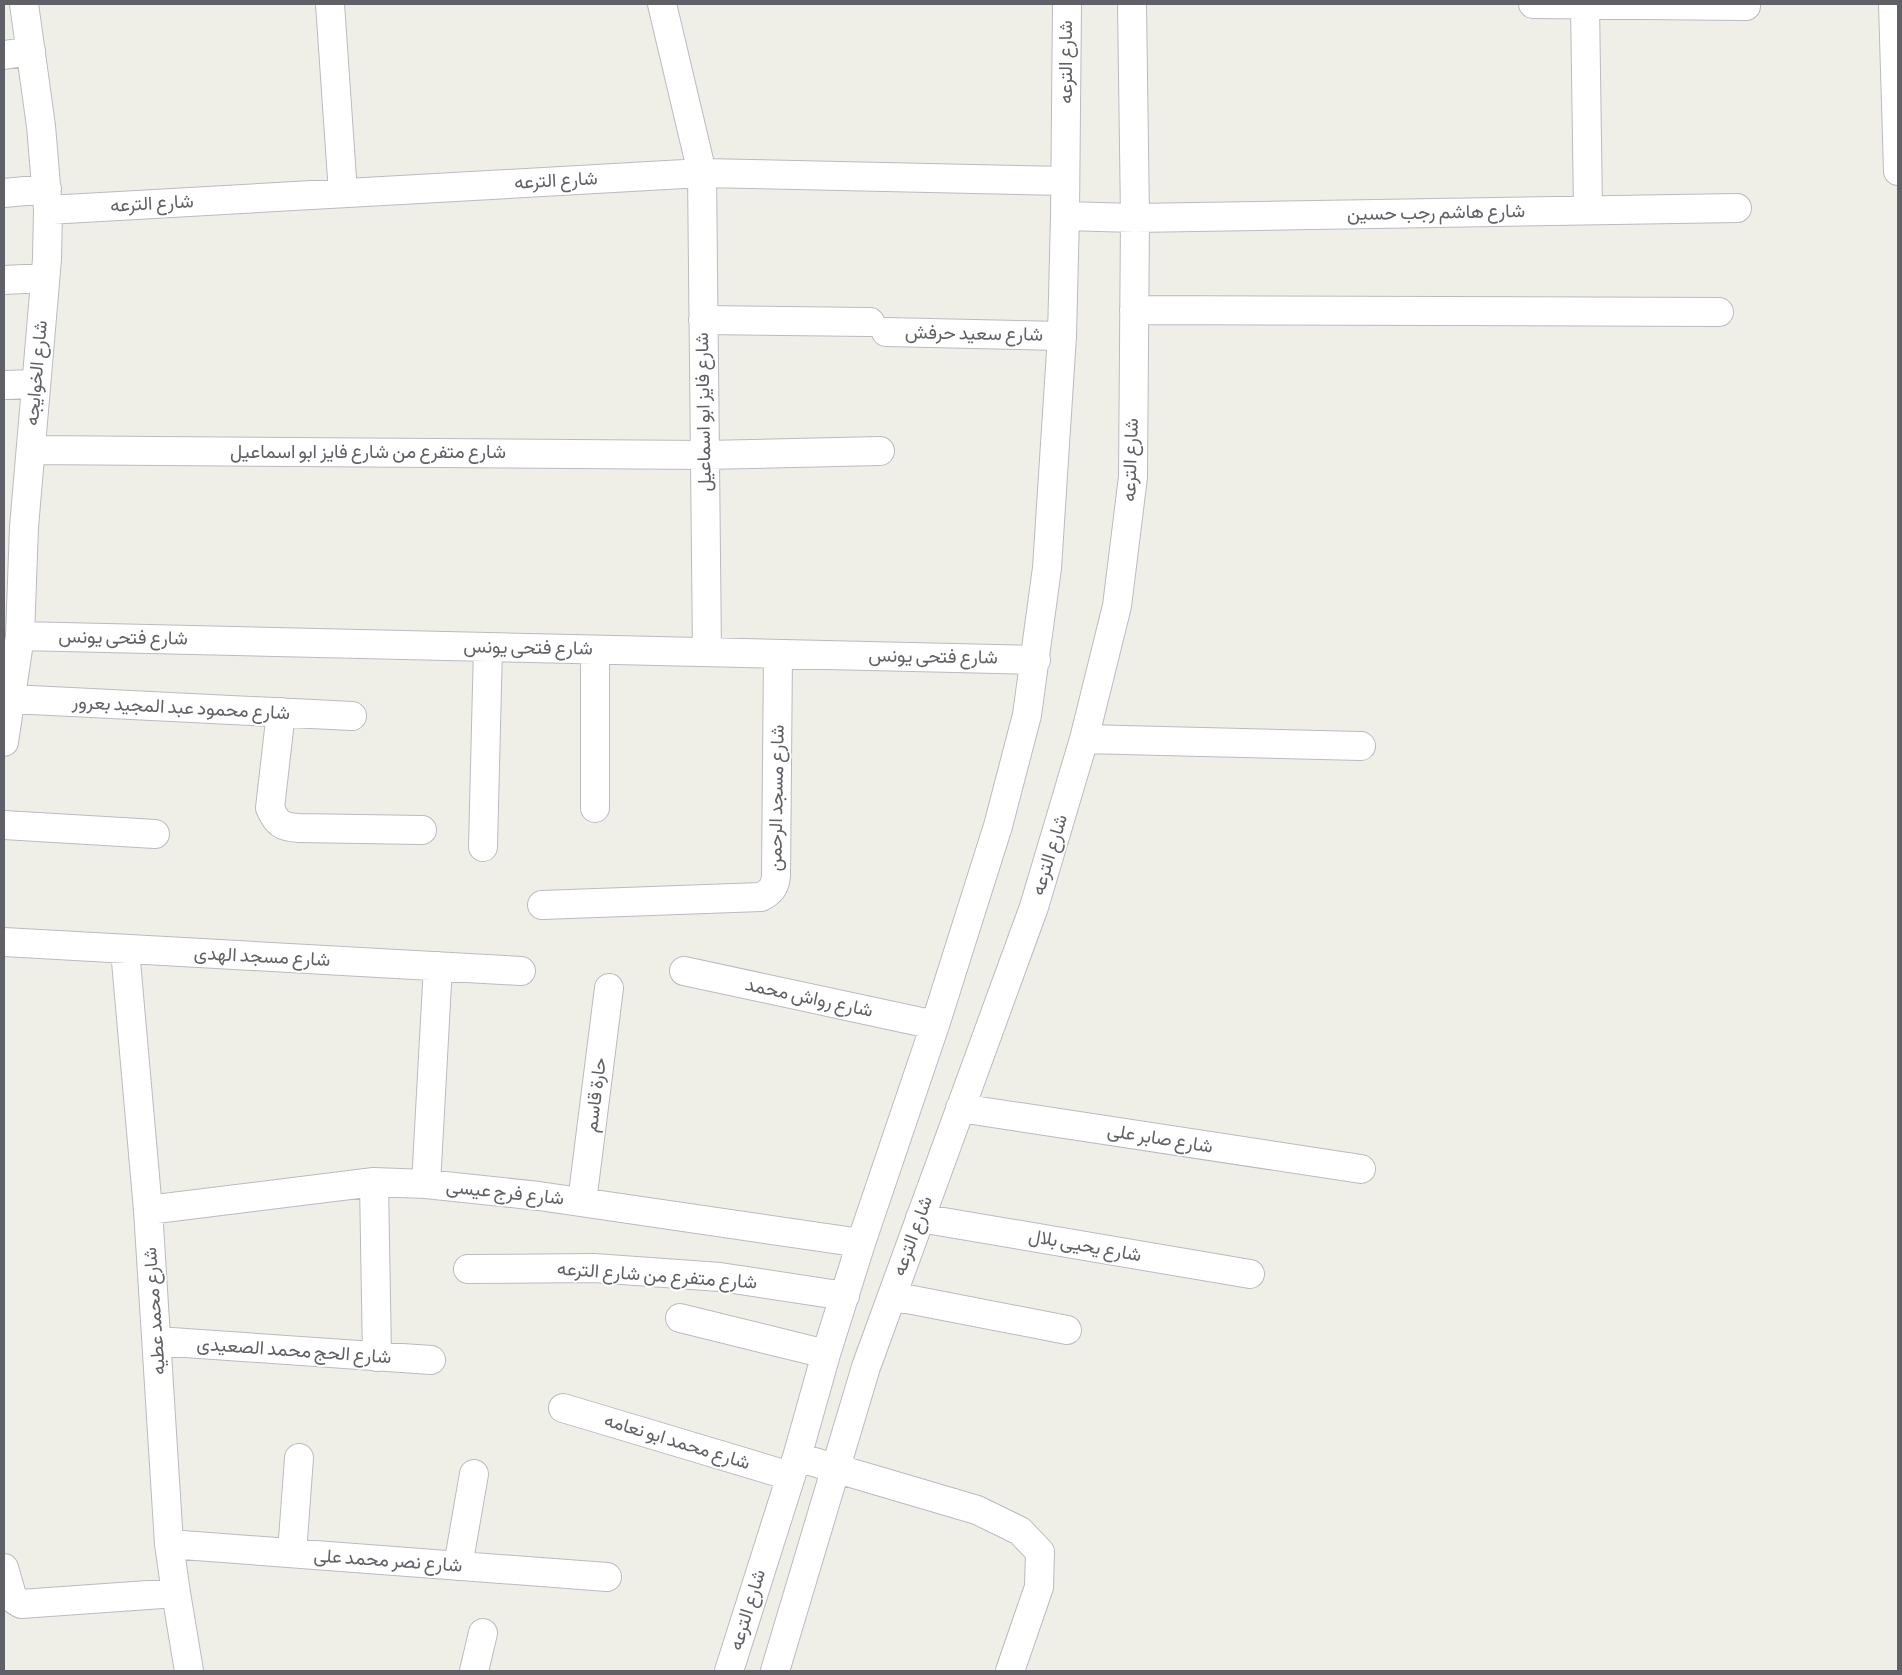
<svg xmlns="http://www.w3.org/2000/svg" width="1902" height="1675" font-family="'Alegreya Sans',Vazirmatn,sans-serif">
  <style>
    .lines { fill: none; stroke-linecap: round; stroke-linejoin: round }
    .street-casing { stroke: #b9bbc0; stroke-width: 30 }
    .street { stroke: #fff; stroke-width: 28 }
    .labels { text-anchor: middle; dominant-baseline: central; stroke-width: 4; stroke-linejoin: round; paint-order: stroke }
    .street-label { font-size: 19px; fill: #5f6166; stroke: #fff }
  </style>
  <rect width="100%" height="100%" fill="#f0efe7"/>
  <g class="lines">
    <defs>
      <path id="street" d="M330,4l13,189
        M662,4l40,169 5,479
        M1533,4l213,2
        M1585,4l3,206
        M1893,4l5,167
        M4,55l27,-4
        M4,193l43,-4
        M48,210l654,-37 363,8
        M1065,216l70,2 602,-10
        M4,280l41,-2
        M1134,310l585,2
        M703,320l167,2
        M886,332l176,4
        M4,385l32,-1
        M31,450l674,5 175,-4
        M20,636l1016,24
        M11,699l341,17
        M281,712l-11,96c7,16 12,19 29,20l123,2
        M1084,739l277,7
        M4,742l16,-106 4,-109 23,-268 1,-49 -7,-84 -17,-122
        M595,808v-158
        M4,825l151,9
        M483,847l5,-200
        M542,905l219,-8c10,-5 14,-10 15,-21l2,-222
        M4,942l517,29
        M125,950l23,260 21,334 7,49 13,78
        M684,971l251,54
        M960,1108l401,61
        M374,1182l3,175
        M426,1184l12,-218
        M582,1202l27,-214
        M148,1210l226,-28 52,2 113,12 322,47
        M920,1218l330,56
        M468,1269l126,-1 126,9 125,19
        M892,1296l175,34
        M680,1318l146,36
        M157,1341l274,19
        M563,1408l227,68
        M797,1457l180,53 43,21 20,21 -1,35 -29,84
        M169,1544l438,33
        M292,1553l7,-95
        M458,1566l16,-92
        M4,1568l9,31 8,5 155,-11
        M474,1671l9,-38
        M729,1671l68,-214 29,-103 35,-111 74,-218 63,-199 29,-111 20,-147 15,-232 3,-120 2,-212
        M775,1671l91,-304 168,-460 50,-168 33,-133 16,-129 2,-259 -3,-214"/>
    </defs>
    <!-- street casing -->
    <use href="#street" class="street-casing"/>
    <!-- street -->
    <use href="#street" class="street"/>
  </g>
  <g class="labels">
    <!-- street labels -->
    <g class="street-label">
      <text transform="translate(1066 62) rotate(-90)">شارع الترعه</text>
      <text transform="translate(556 181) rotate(-3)">شارع الترعه</text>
      <text transform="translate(152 204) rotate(-3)">شارع الترعه</text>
      <text transform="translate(1436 213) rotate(-1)">شارع هاشم رجب حسين</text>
      <text transform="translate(974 334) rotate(1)">شارع سعيد حرفش</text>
      <text transform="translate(37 373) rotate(-85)">شارع الخوايجه</text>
      <text transform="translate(704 412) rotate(-91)">شارع فايز ابو اسماعيل</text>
      <text x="368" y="452">شارع متفرع من شارع فايز ابو اسماعيل</text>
      <text transform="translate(1131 460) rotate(-88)">شارع الترعه</text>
      <text transform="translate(123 638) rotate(1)">شارع فتحى يونس</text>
      <text transform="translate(528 648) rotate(1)">شارع فتحى يونس</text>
      <text transform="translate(933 657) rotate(1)">شارع فتحى يونس</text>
      <text transform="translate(181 708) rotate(3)">شارع محمود عبد المجيد بعرور</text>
      <text transform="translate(777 798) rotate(-89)">شارع مسجد الرحمن</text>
      <text transform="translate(1050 855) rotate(-73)">شارع الترعه</text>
      <text transform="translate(262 957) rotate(3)">شارع مسجد الهدى</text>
      <text transform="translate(809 998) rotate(12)">شارع رواش محمد</text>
      <text transform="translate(596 1095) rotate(-83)">حارة قاسم</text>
      <text transform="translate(1160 1139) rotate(9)">شارع صابر على</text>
      <text transform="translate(505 1193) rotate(6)">شارع فرج عيسى</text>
      <text transform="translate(913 1236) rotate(-70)">شارع الترعه</text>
      <text transform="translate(1085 1246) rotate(10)">شارع يحيى بلال</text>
      <text transform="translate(657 1276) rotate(4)">شارع متفرع من شارع الترعه</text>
      <text transform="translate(155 1311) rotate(-94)">شارع محمد عطيه</text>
      <text transform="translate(294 1351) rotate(4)">شارع الحج محمد الصعيدى</text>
      <text transform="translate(677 1442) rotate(17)">شارع محمد ابو نعامه</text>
      <text transform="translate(388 1561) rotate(4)">شارع نصر محمد على</text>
      <text transform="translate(748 1610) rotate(-73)">شارع الترعه</text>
    </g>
  </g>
  <!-- border -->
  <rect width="1902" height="1675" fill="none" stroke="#5f6166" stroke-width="10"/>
</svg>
